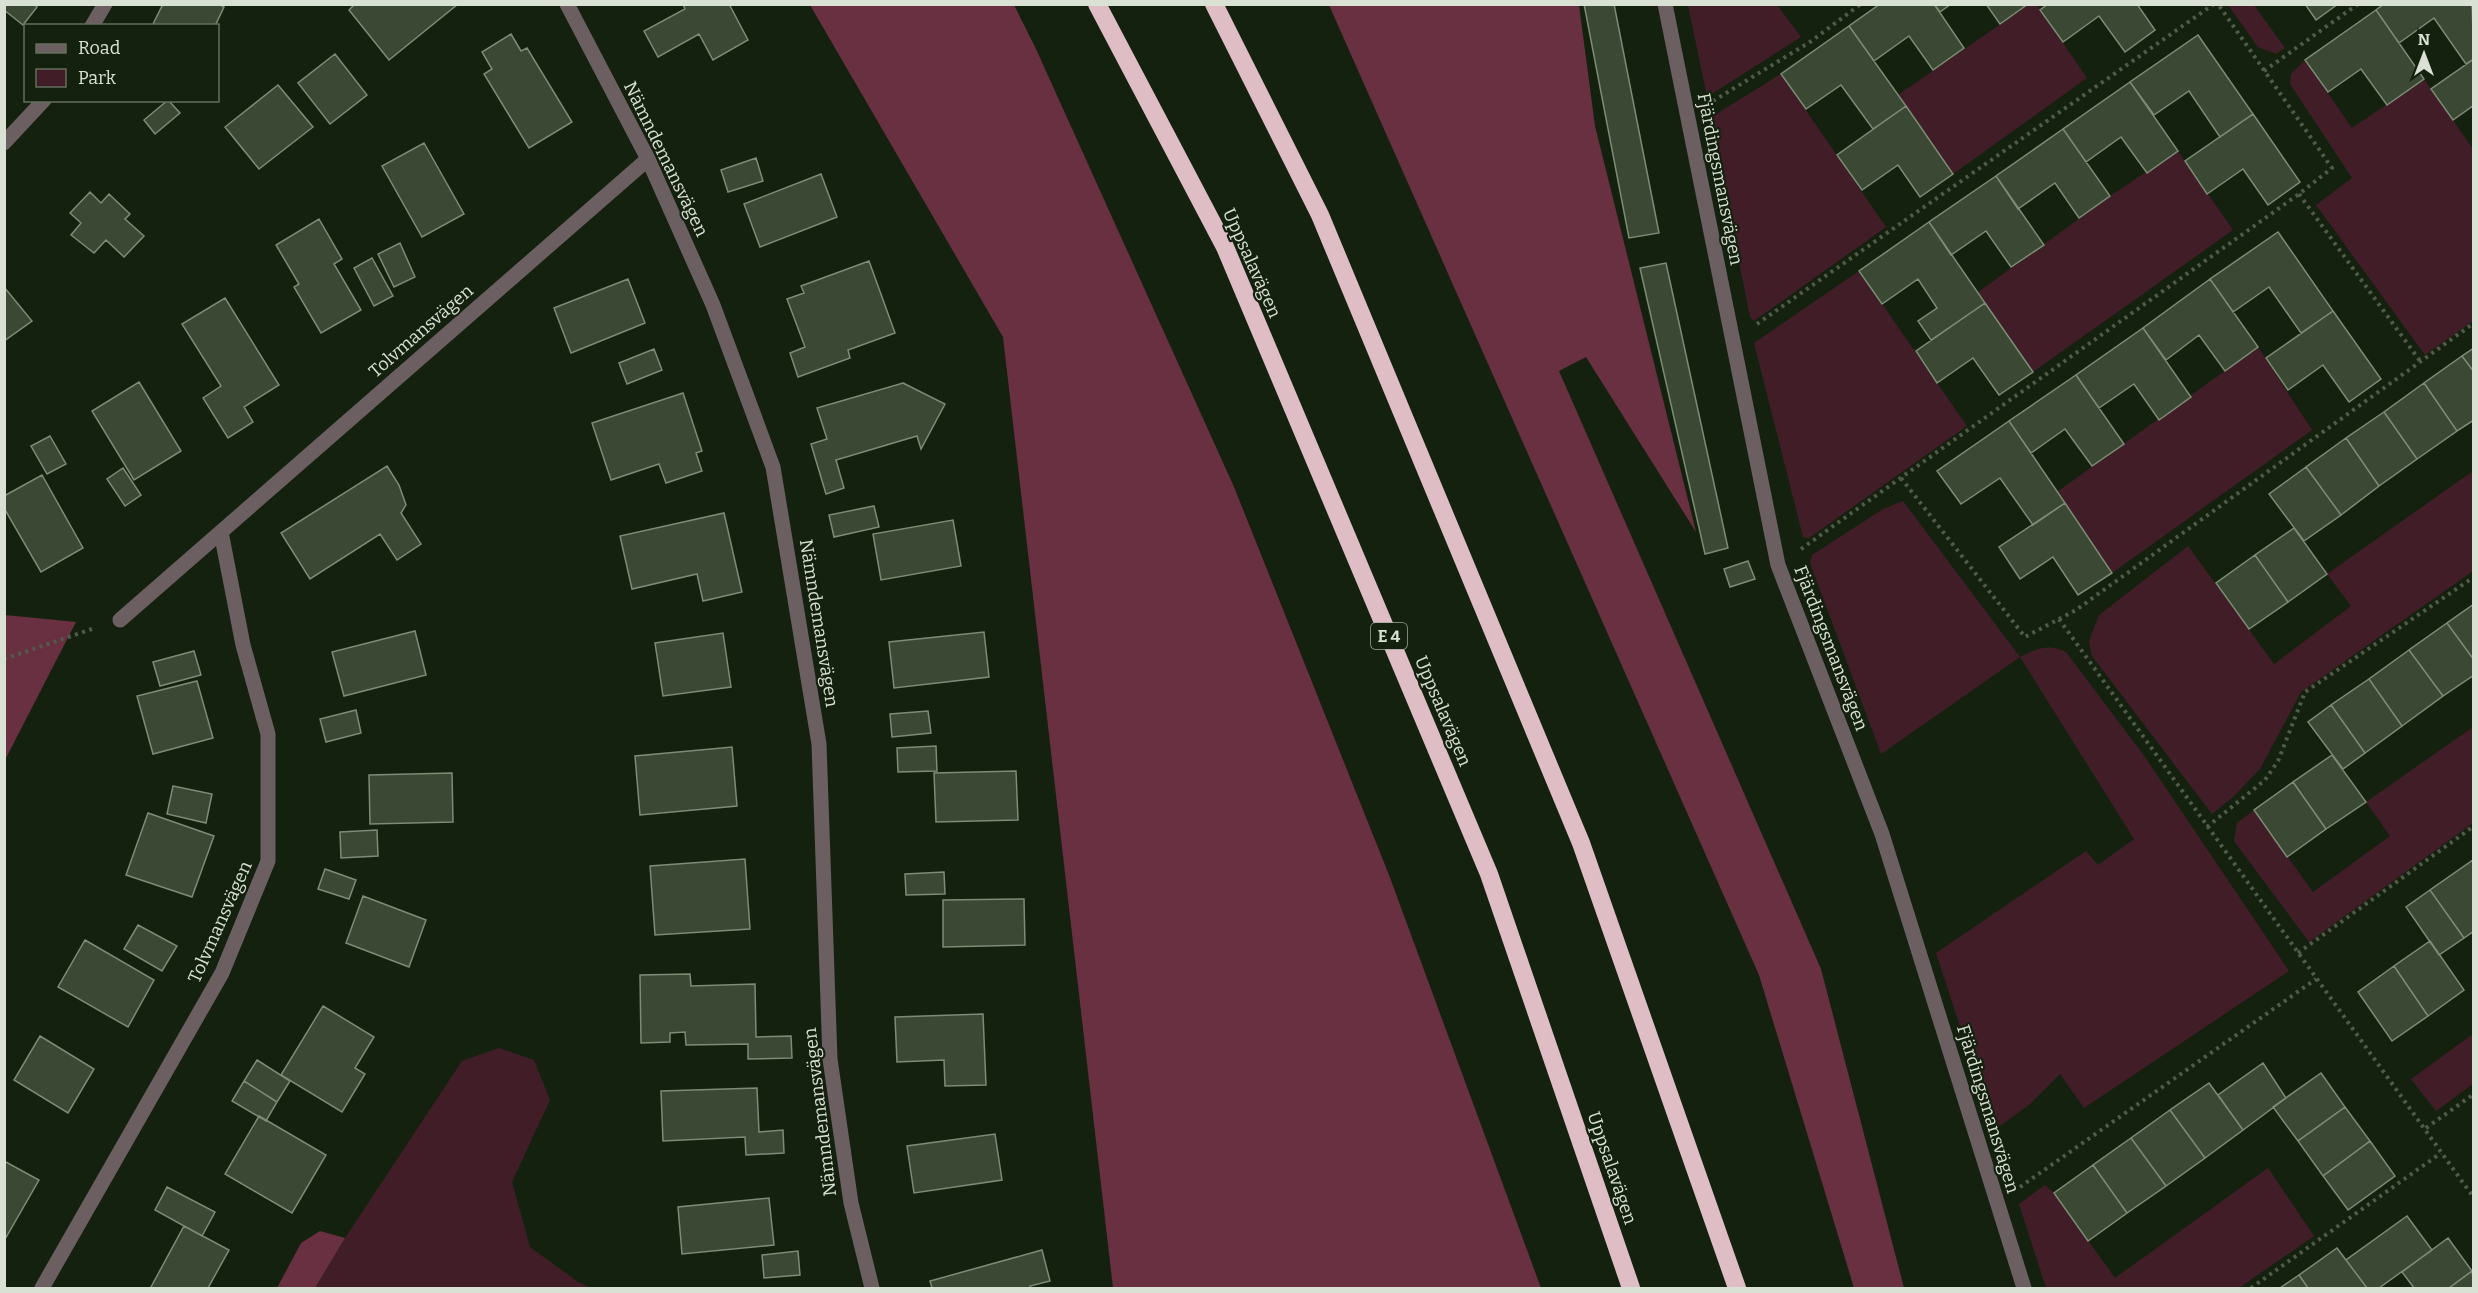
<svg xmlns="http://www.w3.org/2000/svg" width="2478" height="1293" font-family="Bitter,serif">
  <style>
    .green { fill: #411d28 }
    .forest { fill: #683041 }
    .building { fill: #3b4934; stroke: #7c8c75; stroke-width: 1.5 }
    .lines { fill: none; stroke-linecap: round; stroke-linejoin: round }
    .path { stroke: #505b4a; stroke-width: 4; stroke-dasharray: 3 4.5; stroke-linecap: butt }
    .street { stroke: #6c5f62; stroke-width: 15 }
    .highway { stroke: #debdc5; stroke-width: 18 }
    .labels { text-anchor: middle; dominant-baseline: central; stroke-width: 4.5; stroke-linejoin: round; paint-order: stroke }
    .shield { fill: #15210f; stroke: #9ea799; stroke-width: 1.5 }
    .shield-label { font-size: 16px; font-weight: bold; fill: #d8e1d4 }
    .street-label { font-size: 18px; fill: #d8e1d4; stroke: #15210f }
  </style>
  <rect width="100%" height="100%" fill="#15210f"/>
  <!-- green -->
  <path class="green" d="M1688,5h89l24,32 -94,60z
    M2028,5h9l50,73 -134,96 -55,-79z
    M2228,5h26l31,43 -9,6 -18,-7z
    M2305,60l47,68 72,-49 49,70v172l-48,34 -109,-150 36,-27 -62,-94 1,-10z
    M1781,74l105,153 -132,94 -4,-4 -40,-199z
    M2178,151l55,79 -200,142 -56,-79 133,-97z
    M1859,271l108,155 -158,112 -6,-1 -49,-194z
    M2258,347l54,83 -200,143 -55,-81z
    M2473,471v100l-172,121 -41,77 -27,28 -21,17 -120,-158 -3,-15 10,-26 89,-69 86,118 77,-58 -24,-32z
    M1903,501l117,156c15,-8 29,-14 46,-5l79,105 144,214 -205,137 -24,-34 -31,31 -35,25 -58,-177 150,-102 12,14 36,-26 -114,-182 -139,97 -71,-191 2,-8 71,-46z
    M2473,727v96l-164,119 -75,-101 3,-18 17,-13 59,82 77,-56 -24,-34z
    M2473,1034v50l-37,27 -25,-32z
    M499,1048l35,12 16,40 -38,82 18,65 48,35 13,6h-276l30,-50 117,-177z
    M2268,1168l46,68 -75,52h-193l-27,-84 26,-19 9,8 61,85z"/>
  <!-- forest -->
  <path class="forest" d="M810,5h204l22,44 198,438 155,388 152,413h-428l-110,-951z
    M1329,5h250l16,121 101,406 -110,-175 -27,14 262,598 83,319h-50l-95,-313z
    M5,615l71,7 -71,138 -1,-145z
    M320,1231l25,7 -30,50h-38l24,-45z"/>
  <!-- building -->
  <path class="building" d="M4,4h30l3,3 -14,18 -19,-15z
    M163,4h56l5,3 -9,19h-63z
    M355,4h103l-69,56 -40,-50z
    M683,4h46l19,36 -35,20 -14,-26 -41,23 -14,-26 41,-22z
    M1584,4h30l45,229 -30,5z
    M1880,4h54l30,44 -31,22 -24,-34 -35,25 -25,-35z
    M1934,4h17l-11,8z
    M1986,4h42l-28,20z
    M2048,4h89l18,26 -30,22 -26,-36 -36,26 -23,-32z
    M2305,4h33l-22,16z
    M2384,4h88l2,55 -8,5 -32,-46 -35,25 -23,-33z
    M2376,10l48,69 -37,26 -26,-36 -33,23 -23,-32z
    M1849,26l57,80 -33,23 -32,-44 -35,24 -25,-35z
    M511,34l10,17 6,-3 45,74 -43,26 -45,-74 8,-5 -10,-17z
    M2198,35l55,79 -33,23 -31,-46 -35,24 -24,-33z
    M335,54l32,41 -37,29 -32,-41z
    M2474,59v46l-21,15 -22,-31z
    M2130,82l48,69 -31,22 -26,-36 -35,25 -23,-33z
    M278,85l35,42 -54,42 -34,-42z
    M168,100l12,13 -25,21 -11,-14z
    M1906,106l47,68 -33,23 -22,-32 -36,25 -25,-35z
    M2253,114l47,68 -32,23 -25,-36 -36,25 -22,-33z
    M2063,129l47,67 -31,22 -24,-35 -37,26 -22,-33z
    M424,143l40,71 -42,23 -40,-71z
    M756,158l7,23 -35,11 -7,-22z
    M821,174l16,43 -77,30 -16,-43z
    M1996,176l48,69 -33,22 -25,-36 -35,24 -22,-33z
    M90,192l11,11 8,-9 21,20 -5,5 19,17 -20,21 -18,-17 -12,13 -23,-18 10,-12 -11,-10z
    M319,219l23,40 -8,5 27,46 -40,23 -27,-46 5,-3 -23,-39z
    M1929,222l56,81 -54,37 -13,-19 19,-13 -19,-29 -36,25 -23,-33z
    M2278,232l55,79 -32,22 -32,-46 -36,25 -23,-33z
    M400,243l15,34 -21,10 -16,-33z
    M372,258l21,38 -19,10 -20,-38z
    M869,261l26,72 -47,17 2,8 -52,19 -8,-24 15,-6 -18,-48 17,-6 -3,-7z
    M1666,263l62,285 -23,6 -65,-286z
    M628,279l17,44 -74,30 -17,-45z
    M2210,279l48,68 -33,24 -26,-36 -33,25 -23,-32z
    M4,287l28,34 -28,20z
    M225,298l54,87 -35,22 9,15 -25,16 -25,-40 18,-12 -39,-62z
    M1985,303l48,69 -34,23 -26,-37 -36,25 -21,-32z
    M2333,311l48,68 -32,23 -26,-37 -35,25 -22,-32z
    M2143,328l48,69 -32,23 -25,-36 -35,24 -23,-33z
    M2474,348v24l-12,-16z
    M654,349l8,21 -35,14 -8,-21z
    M2462,356l12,16v48l-17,11 -33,-48z
    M2076,375l48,69 -32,22 -27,-37 -34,24 -22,-32z
    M139,382l42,69 -47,29 -42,-69z
    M903,383l42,21 -24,45 -4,-13 -81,24 8,28 -18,6 -15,-50 16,-5 -10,-31z
    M2424,383l33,48 -40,28 -33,-47z
    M683,393l19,58 -6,2 6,18 -36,12 -7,-19 -48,16 -19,-57z
    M2384,412l33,47 -38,27 -33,-48z
    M2009,421l56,82 -32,22 -33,-47 -39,26 -24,-33z
    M50,436l16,28 -19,10 -16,-28z
    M2346,438l33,48 -38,29 -35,-48z
    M387,466l12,19 7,20 -5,8 20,31 -24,16 -17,-26 -70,45 -29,-46z
    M2306,467l35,48 -37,26 -35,-47z
    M123,468l18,27 -16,11 -18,-27z
    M42,475l41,73 -42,24 -37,-64v-12z
    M2065,503l47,70 -34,22 -25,-38 -33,22 -21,-32z
    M874,506l5,21 -45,10 -5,-22z
    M724,513l18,79 -39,9 -6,-27 -65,15 -12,-53z
    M953,520l8,46 -80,14 -8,-46z
    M2294,528l33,46 -39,28 -33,-47z
    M2255,555l33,47 -39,27 -33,-46z
    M1748,561l7,18 -25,8 -6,-18z
    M2474,604v56l-27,-37z
    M2447,623l27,37v15l-31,21 -34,-46z
    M415,631l11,44 -82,21 -12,-44z
    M984,632l5,45 -95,11 -5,-46z
    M723,633l8,54 -68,9 -8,-53z
    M2409,650l34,46 -41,30 -33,-47z
    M194,651l7,24 -41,11 -7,-24z
    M2369,679l33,47 -37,27 -34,-48z
    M197,681l16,57 -60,16 -16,-58z
    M2331,705l34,48 -22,16 -35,-47z
    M356,710l5,23 -35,9 -6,-23z
    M928,711l3,22 -39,4 -2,-23z
    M936,746l1,25 -39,1 -1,-24z
    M732,747l5,59 -97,9 -5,-59z
    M2332,755l34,47 -40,27 -33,-47z
    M1016,771l2,49 -82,2 -2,-49z
    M452,773l1,49 -83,2 -1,-49z
    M2293,782l33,47 -39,28 -33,-47z
    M173,786l39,8 -6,29 -39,-9z
    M148,813l66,23 -22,61 -66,-22z
    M377,830l1,26 -37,2 -1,-26z
    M745,859l5,70 -95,6 -5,-69z
    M2473,860l1,71 -10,7 -34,-48z
    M325,869l31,11 -7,19 -31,-10z
    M944,872l1,22 -39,1 -1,-21z
    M2430,890l34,48 -25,17 -33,-48z
    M363,896l63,24 -17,47 -63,-24z
    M1024,899l1,46 -82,2v-47z
    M138,925l39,21 -15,25 -38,-22z
    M85,940l69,40 -26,47 -70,-40z
    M2430,941l34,49 -36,26 -34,-50z
    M2394,966l34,50 -36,25 -34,-49z
    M690,974l1,12 64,-2 1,53 35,-1 1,22 -44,1v-15l-62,1 -1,-13 -15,1v9l-29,1 -1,-68z
    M323,1006l51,31 -19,31 10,6 -23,38 -61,-37z
    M983,1014l3,71 -41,1 -1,-26 -47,2 -2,-45z
    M40,1036l54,33 -26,44 -54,-33z
    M257,1060l33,21 -13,21 -33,-21z
    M2263,1063l23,35 -43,32 -25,-35z
    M2321,1073l24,34 -47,34 -25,-34z
    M244,1081l33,21 -11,19 -34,-20z
    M2209,1083l34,47 -38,28 -35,-48z
    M757,1088l2,44 24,-2 1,23 -38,2 -1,-18 -82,4 -2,-50z
    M2345,1107l25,34 -47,35 -25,-35z
    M2170,1110l35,48 -39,28 -35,-48z
    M259,1116l67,39 -34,58 -67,-39z
    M995,1134l7,46 -88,13 -7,-47z
    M2131,1138l35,48 -39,27 -34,-48z
    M2370,1141l25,35 -47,34 -25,-34z
    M4,1161l35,19 -35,61z
    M2093,1165l34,48 -39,28 -34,-48z
    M167,1187l48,25 -13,24 -47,-26z
    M769,1198l5,47 -92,9 -4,-47z
    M2407,1216l25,34 -53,38h-12l-21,-28z
    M184,1226l45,24 -21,38h-54l-3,-1z
    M2448,1238l24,33 -23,17h-35l-12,-16z
    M2337,1248l30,40h-59l-9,-13z
    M1042,1250l8,31 -20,5v2h-98l-2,-7z
    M798,1251l2,24 -36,3 -2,-23z
    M2472,1271l2,17h-25z
    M2299,1275l9,13h-28z"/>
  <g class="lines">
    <!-- path -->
    <path class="path" d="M2264,71l94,-67
      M1713,101l97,-59 51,-38
      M2299,194l121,167
      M1757,324l457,-320
      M1901,478l124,159 51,-27 398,-287
      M1801,549l498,-355 33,-26 -114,-164
      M2059,619l415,579
      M4,659l91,-31
      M2207,827l58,-47 13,-19 27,-69 169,-115
      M2298,953l176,-127
      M2426,1128l48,-34
      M2020,1187l296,-208
      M2251,1288l190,-135"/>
    <!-- street -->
    <path class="street" d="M567,4l81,155 65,146 60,162 46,277 11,315 21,144 21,85
      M1665,4l113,561 104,269 142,454
      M92,26l13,-22
      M4,143l40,-43
      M120,620l528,-461
      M42,1288l180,-315 46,-112v-127l-25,-89 -22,-113"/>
    <!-- highway -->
    <path class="highway" d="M1097,4l128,243 264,627 142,414
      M1214,4l106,211 261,628 156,445"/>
  </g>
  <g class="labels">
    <!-- shield labels -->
    <rect class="shield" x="1371" y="623" width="36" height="26" rx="4.5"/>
    <g class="shield-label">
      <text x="1389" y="636">E 4</text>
    </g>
    <!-- street labels -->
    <g class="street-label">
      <text transform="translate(666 159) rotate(64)">Nämndemansvägen</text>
      <text transform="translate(1720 179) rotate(79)">Fjärdingsmansvägen</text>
      <text transform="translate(1252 263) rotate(66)">Uppsalavägen</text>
      <text transform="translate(421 331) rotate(-41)">Tolvmansvägen</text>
      <text transform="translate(819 623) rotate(81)">Nämndemansvägen</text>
      <text transform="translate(1831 648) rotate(69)">Fjärdingsmansvägen</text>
      <text transform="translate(1443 711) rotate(67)">Uppsalavägen</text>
      <text transform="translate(220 922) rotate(-66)">Tolvmansvägen</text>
      <text transform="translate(1988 1109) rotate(73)">Fjärdingsmansvägen</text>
      <text transform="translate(820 1112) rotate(-97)">Nämndemansvägen</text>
      <text transform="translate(1612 1168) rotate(71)">Uppsalavägen</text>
    </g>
  </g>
  <!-- border -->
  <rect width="2478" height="1293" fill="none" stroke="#d8e1d4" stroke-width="12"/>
  <!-- legend -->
  <rect x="24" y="24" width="195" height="78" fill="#15210f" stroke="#636e5e" stroke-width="1.5"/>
  <rect x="36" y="44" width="30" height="9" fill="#6c5f62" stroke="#636e5e" stroke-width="1.5"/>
  <text x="78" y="54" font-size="18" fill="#d8e1d4">Road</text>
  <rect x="36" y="69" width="30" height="18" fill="#411d28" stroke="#636e5e" stroke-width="1.5"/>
  <text x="78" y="84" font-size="18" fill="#d8e1d4">Park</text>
  <!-- north arrow -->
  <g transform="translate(2424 54)" stroke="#15210f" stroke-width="4.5" paint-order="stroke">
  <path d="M0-4.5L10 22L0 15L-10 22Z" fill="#d8e1d4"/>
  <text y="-9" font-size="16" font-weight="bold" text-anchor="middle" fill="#d8e1d4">N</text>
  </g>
</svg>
